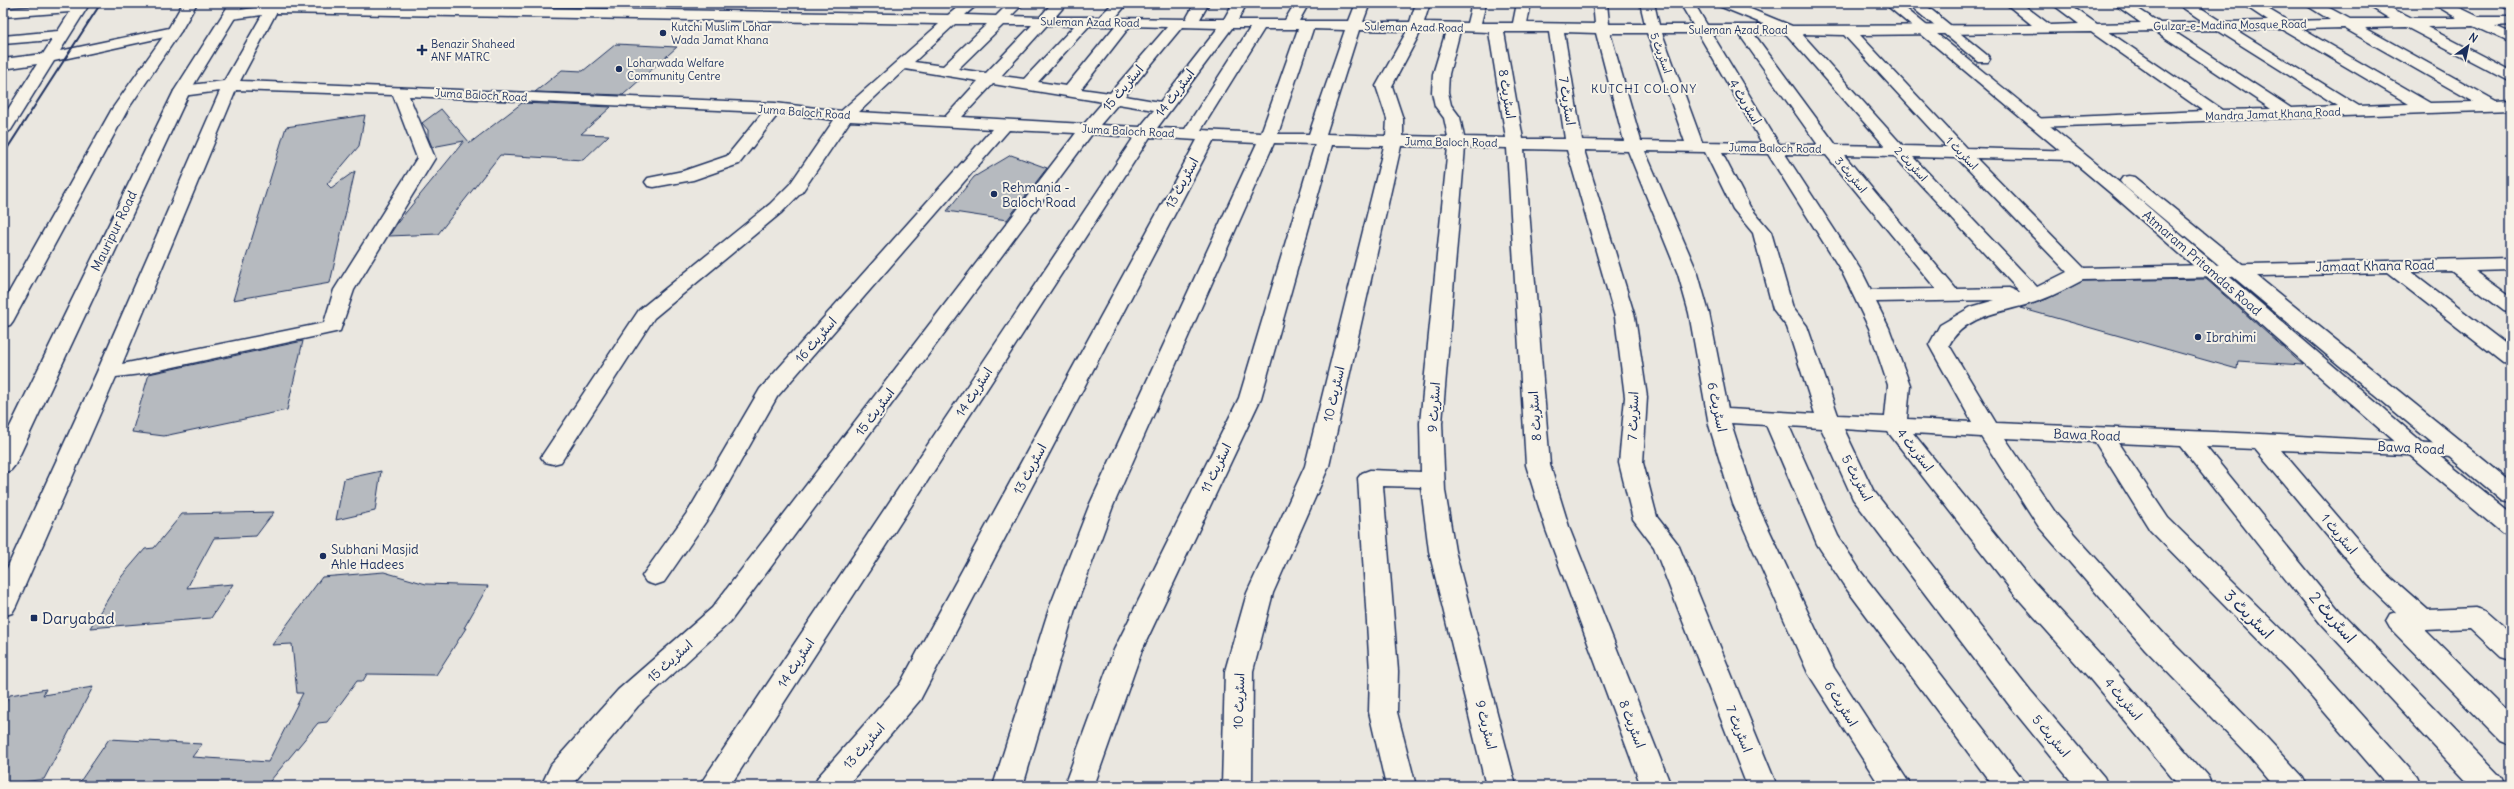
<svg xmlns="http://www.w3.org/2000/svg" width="2514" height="789" font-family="Delius,'Playpen Sans Arabic',sans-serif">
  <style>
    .building { fill: #b6babf; stroke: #1b2f5e }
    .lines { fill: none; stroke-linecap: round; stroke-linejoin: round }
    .minor-casing { stroke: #1b2f5e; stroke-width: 3 }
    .major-casing { stroke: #1b2f5e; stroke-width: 3 }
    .highway-casing { stroke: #1b2f5e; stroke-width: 3 }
    .minor { fill: #f7f3e8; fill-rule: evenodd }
    .major { fill: #f7f3e8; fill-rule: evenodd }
    .highway { fill: #f7f3e8; fill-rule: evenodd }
    .rail { stroke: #1b2f5e; stroke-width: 2 }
    .poi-dot { fill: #1b2f5e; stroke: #f7f3e8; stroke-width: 1.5 }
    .labels { text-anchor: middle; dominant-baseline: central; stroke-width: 4; stroke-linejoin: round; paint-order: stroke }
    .far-street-label { font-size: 11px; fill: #1b2f5e; stroke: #f7f3e8 }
    .far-poi-label { font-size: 11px; fill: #1b2f5e; stroke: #f7f3e8; text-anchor: start }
    .far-neighbourhood-label { font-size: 12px; letter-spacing: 1px; fill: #1b2f5e; stroke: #f7f3e8 }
    .street-label { font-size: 13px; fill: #1b2f5e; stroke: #f7f3e8 }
    .poi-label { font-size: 13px; fill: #1b2f5e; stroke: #f7f3e8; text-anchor: start }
    .near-street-label { font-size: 16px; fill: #1b2f5e; stroke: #f7f3e8 }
    .near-poi-label { font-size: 16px; fill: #1b2f5e; stroke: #f7f3e8; text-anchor: start }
  </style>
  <rect width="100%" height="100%" fill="#eae7e0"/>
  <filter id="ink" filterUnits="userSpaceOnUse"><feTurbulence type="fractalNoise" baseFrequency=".025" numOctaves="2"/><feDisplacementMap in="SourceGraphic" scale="8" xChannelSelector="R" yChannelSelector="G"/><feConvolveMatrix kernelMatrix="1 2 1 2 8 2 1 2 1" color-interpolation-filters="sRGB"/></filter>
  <g filter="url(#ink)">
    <!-- building -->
    <path class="building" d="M616,44l61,3 -54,48 -88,-3 27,-22 21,1z
      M522,103l89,4 -30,27 28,1 -26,25 -83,-5 -62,79 -49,2 9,-14 66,-81 -32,6 -4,-10v-7l-6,-7 19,-14 29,34z
      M365,115l-6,31 -32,38 4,4 24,-17 -25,112 -97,17 53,-173z
      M1011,155l36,13 -40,52 -60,-9 27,-34z
      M2206,279l97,86 -65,-4 -1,8 -217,-61 27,-9 36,-18z
      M303,341l-16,69 -123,26 -32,-4 17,-58z
      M381,471l-6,40 -39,9 8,-41z
      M274,512l-18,24 -42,2 -27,50 46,-4 -22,34 -121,10 32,-52 23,-27 9,-1 28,-34z
      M384,572l42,12 62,2 -24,42h2l-30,47 -69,-1 -4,7h-6l-30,41 -9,1 -52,63h-189l32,-47 93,5 -10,13 76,5 35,-69h-6l-5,-49 -20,1 50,-68z
      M93,687l-49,92 -41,6v-77l7,-13 36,-6 -3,6z"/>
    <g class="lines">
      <defs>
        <path id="minor" d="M76,3h14l-30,48 114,-24 7,4 -7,4 -120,26 -43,69 -8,5v-18l34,-53 -34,5v-10l40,-5 9,-14 -49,4v-8l55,-5 12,-19 -67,5v-8z
          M268,3l680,12 15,-12h16l-14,12 31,1 13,-13h15l-13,13 29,1 12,-14h15l-12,14h44l14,-14h15l-13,15 71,1 9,-16h14l-9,16h24l9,-16h14l-9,17h47l10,-17h14l-10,18h50l7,-18h14l-7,19h47l6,-19h14l-6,19 43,1 5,-20h14l-5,20h32l4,-20h14l-4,20 68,1 -2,-21h14l2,21h36l-5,-21h14l5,22h34l-13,-22h14l13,22h59l-47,-19 -2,-3h19l56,23 240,-1 -27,-22h16l29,22 29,-1 -28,-21h16l30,21 44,-1 -28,-20h16l31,20 44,-1 -28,-19h17l30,19 45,-1 -27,-18h17l30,18 42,-1 -27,-17h17l30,16h40l-26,-16h17l30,15h46l-25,-15h18l29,14h32v8l-16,1 16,7v10l-37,-17 -47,1 84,44v11l-105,-55 -41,1 131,73 15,-1v10l-476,17 -6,-2 -2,-3 2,-3 174,-8 -112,-79 -231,3 106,113 114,3 2,4 -2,4 -6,1 -98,-2 108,110 427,-10v12l-36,1 36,26v16l-7,-2 -53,-40 -39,1 99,76v16l-8,-1 -115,-90 -305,7c-14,7 -28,15 -42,20 -31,12 -75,12 -92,45l47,78 265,11 203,11 4,5 -4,5 -8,2 -175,-7 105,123 42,37 48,-2 9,3 26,23v26l-10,-3 -31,-29 -45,2 86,85v30l-10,-4 -111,-113 -4,-7 4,-7 6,-2 -28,-27 -113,-136 -49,-2 133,163 162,167 4,9h-34l-150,-162 -141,-178 -62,-3 50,75 142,140 107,119 4,9h-33l-98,-114 -140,-142 -55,-88 -90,-4 52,77 108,120 102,103 36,39 4,9h-33l-27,-32 -102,-105 -106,-122 -58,-90 -68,-4 120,148 77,84 98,112 4,9h-33l-89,-107 -75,-84 -127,-163 -44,-3 29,61 157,200 74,87 4,9h-33l-65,-80 -157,-207 -32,-71 -32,-2 49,110 23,36 160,205 4,9h-32l-150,-202 -26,-40 -51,-119 -35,-2 26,81 77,164 77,118h-31l-72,-113 -75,-169 -24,-79 -20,-112 -11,-39 -50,-123 -44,-1 51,167 12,80 -4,66 14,54 21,27 99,242h-30l-93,-239 -21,-28 -14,-56 6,-66 -10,-80 -48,-167 -43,-1 26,316 20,65 101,256h-30l-95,-256 -20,-65 -19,-317 -42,-1 -23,276 3,68 10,60 61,235h-30l-57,-235 -8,-64 -38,-1 15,185 -1,41 19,74h-30l-17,-74 1,-41 -12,-193 4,-5 8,-3 51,2 -1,-49 28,-276 -47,-1 -72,320 -56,127 -20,78 -1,115h-30l3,-115 22,-78 58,-127 79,-320 -52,-1 -71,253 -119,252 -48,136h-30l50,-136 125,-252 76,-254 -41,-1 -161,363 -38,103 -52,177h-30l56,-177 40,-103 168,-363 -44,-2 -293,559 -73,86h-33l4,-9 82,-93 297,-544 -47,-3 -420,649h-31l435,-649 -42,-3 -362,488 -92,84 -67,80h-30l10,-21 67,-75 94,-82 364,-475 -67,-3 -232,267 -66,117 -47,68 -9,3 -9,-3 -4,-6 47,-66 71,-121 232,-260 -142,-8 -48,71 -20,20 -128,106 -93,144 -8,2 -8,-2 -4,-5 98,-147 131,-106 20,-20 44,-64 -55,-7 -40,51 -46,16 -39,7 -6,-1 -3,-4 3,-4 35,-7 44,-15 36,-44 -354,-16 26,62 -81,132 -14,41 -199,43 -25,3 -100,229 -4,7 -9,3v-39l94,-205 123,-281 -38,5 -8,-5 8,-5 42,-5 38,-66 -31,4 -7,-4 2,-3 41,-6zM276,13l663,11 -98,87 -66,-8 -535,-22zM955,24h32l-44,42 -29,-4zM1003,25h29l-46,48 -28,-4zM1047,25l27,1 -50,53 -23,-3zM1089,26h26l-49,60 -28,-4zM1130,26l37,1 -57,66 -29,-4zM1182,27l36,1 -58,74 -35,-6zM1232,28h18l-65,101 -28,-1zM2344,28l130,74 -44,1 -128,-74zM1264,29h34l-37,104 -60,-3zM1313,29l32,1 -36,104h-31zM2282,29l127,75 -50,2 -123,-76zM1359,30l48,1 -31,55 11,33 -1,17 -60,-2zM2217,30l121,76 -47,2 -118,-77zM1421,31h25l-13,43 -1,18 3,14 9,12 4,19 -45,-1v-17l-11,-33zM1460,31l29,1 17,106 -42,-1 -4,-20 -9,-12 -3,-13 1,-18zM2154,31l117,78 -48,1 -114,-78zM1504,32h45l16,107h-42zM1564,32l32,1 28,108 -42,-1zM1610,33h37l38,109 -44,-1zM1662,33h36l64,110 -60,-1zM1712,34h27l79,111 -39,-1zM1754,34h32l99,112 -49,-1zM1802,34l42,1 103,112 -44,-1zM905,69l73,12 -33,36 -86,-5zM993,84l110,18 -19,22 -122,-7zM236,90l157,5 24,63 -83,132 -10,33 -202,41zM1118,104l36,6 -14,17 -40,-2zM1645,151l60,1 28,57 20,24 20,76 14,18 28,87 -87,-5 -19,-96 -11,-39zM1722,153l46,1 74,118 27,56 19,57 -3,32 -47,-2 -31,-89 -14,-18 -22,-76 -21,-25zM1785,154l41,1 110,134 -65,1 -9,-18zM1844,155l50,1 127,137 -12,-5 -53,1zM1913,157l44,1 110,114 -30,15zM1995,300l-24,7 -31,18 -11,20 43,77 -65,-3 3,-34 -21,-57 -13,-26z
          M2497,3h14v8z"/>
        <path id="major" d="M1884,3h15l227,185 296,254 89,72v21l-9,-2 -96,-81 -292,-256z
          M1907,3h16l65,53 2,3 -2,3h-10z
          M2129,176l6,1 376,305v21l-9,-2 -379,-316 -3,-4 3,-4z"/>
        <path id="highway" d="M183,3h14l-16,28 -53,78 -115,212 -3,4 -7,2v-24l109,-194 55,-78z
          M230,3h14l-54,88 -175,374 -4,5 -8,3v-32l171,-350z"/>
      </defs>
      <!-- minor casing -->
      <use href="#minor" class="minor-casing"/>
      <!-- major casing -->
      <use href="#major" class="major-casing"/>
      <!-- highway casing -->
      <use href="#highway" class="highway-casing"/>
      <!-- minor -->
      <use href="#minor" class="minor"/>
      <!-- major -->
      <use href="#major" class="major"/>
      <!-- highway -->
      <use href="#highway" class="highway"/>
      <!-- rail -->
      <path class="rail" d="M3,155l98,-152"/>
    </g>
  </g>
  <!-- markers -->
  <g class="poi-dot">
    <circle cx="663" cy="33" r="4"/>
    <path d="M420 44h4v4h4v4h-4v4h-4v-4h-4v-4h4z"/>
    <circle cx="619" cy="69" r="4"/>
    <circle cx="994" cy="194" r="4"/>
    <circle cx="2198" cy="337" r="4"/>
    <circle cx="323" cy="556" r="4"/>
    <rect x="30" y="614" width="8" height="8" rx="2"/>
  </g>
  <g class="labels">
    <!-- far-street labels -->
    <g class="far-street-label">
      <text transform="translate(1090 22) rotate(1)">Suleman Azad Road</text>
      <text transform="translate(2230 25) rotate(-1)">Gulzar-e-Madina Mosque Road</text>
      <text transform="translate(1414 27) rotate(1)">Suleman Azad Road</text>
      <text x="1738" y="30">Suleman Azad Road</text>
      <text transform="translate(1661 53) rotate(70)">اسٹریٹ 5</text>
      <text transform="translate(481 95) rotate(3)">Juma Baloch Road</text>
      <text transform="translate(804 112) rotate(4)">Juma Baloch Road</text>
      <text transform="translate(2273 114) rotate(-2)">Mandra Jamat Khana Road</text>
      <text transform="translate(1128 131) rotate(3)">Juma Baloch Road</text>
      <text transform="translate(1451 142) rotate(1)">Juma Baloch Road</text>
      <text transform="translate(1775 148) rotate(1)">Juma Baloch Road</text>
      <text transform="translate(1962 153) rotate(46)">اسٹریٹ 1</text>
      <text transform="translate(1911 164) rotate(47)">اسٹریٹ 2</text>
      <text transform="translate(1851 175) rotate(50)">اسٹریٹ 3</text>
    </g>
    <!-- far-poi labels -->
    <g class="far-poi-label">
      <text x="671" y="27">Kutchi Muslim Lohar<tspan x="671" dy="13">Wada Jamat Khana</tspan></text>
      <text x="431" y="44">Benazir Shaheed<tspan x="431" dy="13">ANF MATRC</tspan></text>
      <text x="627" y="63">Loharwada Welfare<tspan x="627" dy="13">Community Centre</tspan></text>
    </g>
    <!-- far-neighbourhood labels -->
    <g class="far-neighbourhood-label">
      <text x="1644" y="88">KUTCHI COLONY</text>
    </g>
    <!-- street labels -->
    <g class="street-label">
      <text transform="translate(1123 88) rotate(-50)">اسٹریٹ 15</text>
      <text transform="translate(1175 93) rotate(-53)">اسٹریٹ 14</text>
      <text transform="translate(1507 94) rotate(81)">اسٹریٹ 8</text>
      <text transform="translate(1567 101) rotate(81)">اسٹریٹ 7</text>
      <text transform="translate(1745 102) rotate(59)">اسٹریٹ 4</text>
      <text transform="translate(1182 183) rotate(-62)">اسٹریٹ 13</text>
      <text transform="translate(114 231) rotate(-64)">Mauripur Road</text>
      <text transform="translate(2202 263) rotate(41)">Atmaram Pritamdas Road</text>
      <text transform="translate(2375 266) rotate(-1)">Jamaat Khana Road</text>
      <text transform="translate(816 340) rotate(-49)">اسٹریٹ 16</text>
      <text transform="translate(974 392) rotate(-57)">اسٹریٹ 14</text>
      <text transform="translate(1334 394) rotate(-77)">اسٹریٹ 10</text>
      <text transform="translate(1434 407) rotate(-86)">اسٹریٹ 9</text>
      <text transform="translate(1717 407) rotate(78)">اسٹریٹ 6</text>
      <text transform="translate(875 412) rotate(-53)">اسٹریٹ 15</text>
      <text transform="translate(1535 416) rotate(-94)">اسٹریٹ 8</text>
      <text transform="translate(1633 416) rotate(-88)">اسٹریٹ 7</text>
      <text transform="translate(2087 435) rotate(2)">Bawa Road</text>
      <text transform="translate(2411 448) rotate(3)">Bawa Road</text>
      <text transform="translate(1915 450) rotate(52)">اسٹریٹ 4</text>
      <text transform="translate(1216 468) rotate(-64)">اسٹریٹ 11</text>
      <text transform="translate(1030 469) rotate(-62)">اسٹریٹ 13</text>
      <text transform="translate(1857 478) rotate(62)">اسٹریٹ 5</text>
      <text transform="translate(2339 534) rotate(50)">اسٹریٹ 1</text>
      <text transform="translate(670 661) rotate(-42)">اسٹریٹ 15</text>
      <text transform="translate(796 663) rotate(-57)">اسٹریٹ 14</text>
      <text transform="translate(2123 699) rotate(50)">اسٹریٹ 4</text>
      <text transform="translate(1239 701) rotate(-88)">اسٹریٹ 10</text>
      <text transform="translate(1841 704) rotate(58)">اسٹریٹ 6</text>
      <text transform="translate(1632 724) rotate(69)">اسٹریٹ 8</text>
      <text transform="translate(1486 725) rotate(76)">اسٹریٹ 9</text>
      <text transform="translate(1739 729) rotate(68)">اسٹریٹ 7</text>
      <text transform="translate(2051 736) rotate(50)">اسٹریٹ 5</text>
      <text transform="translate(864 746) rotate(-49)">اسٹریٹ 13</text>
    </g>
    <!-- poi labels -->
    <g class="poi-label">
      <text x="1002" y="187">Rehmania -<tspan x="1002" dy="15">Baloch Road</tspan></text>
      <text x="2206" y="337">Ibrahimi</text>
      <text x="331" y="549">Subhani Masjid<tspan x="331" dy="15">Ahle Hadees</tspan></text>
    </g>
    <!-- near-street labels -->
    <g class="near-street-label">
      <text transform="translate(2249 614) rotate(45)">اسٹریٹ 3</text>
      <text transform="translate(2333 617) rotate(49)">اسٹریٹ 2</text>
    </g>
    <!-- near-poi labels -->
    <g class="near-poi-label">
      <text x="42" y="618">Daryabad</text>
    </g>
  </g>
  <!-- margin -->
  <rect width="2514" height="789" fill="none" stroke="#f7f3e8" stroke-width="16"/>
  <rect x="8" y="8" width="2498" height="773" fill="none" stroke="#1b2f5e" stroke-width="1.5" filter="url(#ink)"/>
  <!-- north arrow -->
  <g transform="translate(2468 46) rotate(33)" stroke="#f7f3e8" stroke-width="3" paint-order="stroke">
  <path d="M0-3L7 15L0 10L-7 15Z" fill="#1b2f5e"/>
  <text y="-6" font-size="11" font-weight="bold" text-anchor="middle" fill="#1b2f5e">N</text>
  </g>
</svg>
